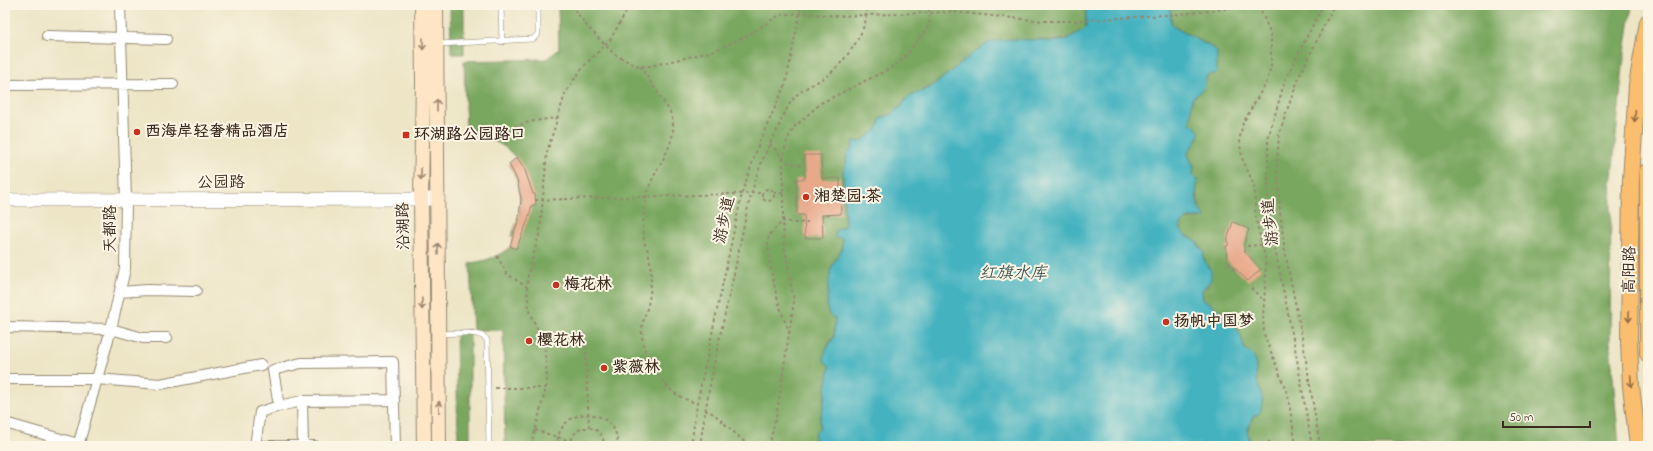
<svg xmlns="http://www.w3.org/2000/svg" width="1653" height="451" font-family="'Indie Flower','LXGW WenKai TC',sans-serif">
  <style>
    .forest { fill: #7aa760; stroke: #5a683f }
    .water { fill: #44b2c0; stroke: #406e6f }
    .building { fill: #e8a88a }
    .lines { fill: none; stroke-linecap: round; stroke-linejoin: round }
    .service-casing { stroke: #948872; stroke-width: 6 }
    .minor-casing { stroke: #948872; stroke-width: 12 }
    .tertiary-casing { stroke: #948872; stroke-width: 14 }
    .secondary-casing { stroke: #948872; stroke-width: 16 }
    .primary-casing { stroke: #948872; stroke-width: 18 }
    .path { stroke: #948872; stroke-width: 2; stroke-dasharray: 3 3; stroke-linecap: butt }
    .service { stroke: #fff; stroke-width: 5 }
    .minor { stroke: #fff; stroke-width: 10 }
    .tertiary { stroke: #fff; stroke-width: 13 }
    .secondary { stroke: #fde5c5; stroke-width: 14 }
    .primary { stroke: #fbbd6e; stroke-width: 16 }
    .oneway { stroke: #9c8872 }
    .oneway2 { stroke: #916c42 }
    .poi-dot { fill: #c8321e; stroke: #fcf5e5; stroke-width: 1.5 }
    .labels { text-anchor: middle; dominant-baseline: central; stroke-width: 4; stroke-linejoin: round; paint-order: stroke }
    .poi-label { font-size: 16px; font-weight: bold; fill: #3b2a1e; stroke: #fcf5e5; text-anchor: start }
    .street-label { font-size: 16px; fill: #3b2a1e; stroke: #fcf5e5 }
    .water-label { font-size: 17px; font-style: italic; fill: #3e5a57; stroke: #fcf5e5 }
  </style>
  <rect width="100%" height="100%" fill="#fcf5e5"/>
  <filter id="ink" filterUnits="userSpaceOnUse"><feTurbulence type="fractalNoise" baseFrequency=".025" numOctaves="2"/><feDisplacementMap in="SourceGraphic" scale="8" xChannelSelector="R" yChannelSelector="G"/><feConvolveMatrix kernelMatrix="1 2 1 2 8 2 1 2 1" color-interpolation-filters="sRGB"/></filter>
  <filter id="wash" filterUnits="userSpaceOnUse"><feTurbulence type="fractalNoise" baseFrequency=".012" numOctaves="4" result="noise"/><feDisplacementMap in="SourceGraphic" scale="16" xChannelSelector="R" yChannelSelector="G"/><feGaussianBlur stdDeviation="0.9" result="paint"/><feColorMatrix in="noise" values="0 0 0 0 0 0 0 0 0 0 0 0 0 0 0 0 0 1.4 0 .05"/><feComposite in="paint" operator="in"/></filter>
  <g filter="url(#wash)">
    <rect width="100%" height="100%" fill="#ede5c6"/>
    <!-- forest -->
    <path class="forest" d="M450,5h14v49h-13z
      M558,5h525l3,7v16c-17,11 -27,15 -47,12l-95,37c-11,9 -24,14 -36,21 -6,4 -8,12 -15,16 -3,2 -8,2 -12,4l-4,12 -17,12 -7,1 -1,6 -9,23 2,54 -4,1 -2,10 4,1 -2,15 -5,5 -5,11 -4,34 8,15 -1,19 -5,6 -5,14 6,9 -7,41 -3,12v8l-5,6 -1,13h-309l-2,-116h-30l-3,-67c20,-2 34,-9 48,-23l-7,-4c13,-24 12,-49 -2,-72l7,-6c-13,-16 -30,-22 -50,-23l-2,-74 83,-2 12,-10z
      M1170,5h462l-9,61 -12,121 -1,156 9,103h-363l-6,-5 -3,-10 6,-14 6,-29 -2,-7 -2,-21 -2,-5 -9,-7c-3,-22 -23,-38 -41,-49l-1,-9 7,-6v-18c-5,-3 -6,-9 -5,-14 -4,-4 -4,-7 -8,-11 -6,-7 -16,-3 -16,-17 6,-6 12,-6 21,-5l-5,-32 2,-7 -5,-4c3,-12 -3,-13 -5,-23l10,-15 -8,-14 2,-25 14,-19 1,-6h6l4,-22 -4,-4 -39,-21 -3,-5z
      M470,330v116h-12l-2,-115z"/>
    <!-- water -->
    <path class="water" d="M1083,5h87l1,17 3,5 39,21 4,4v21l-10,2 -3,13 -12,11 -2,24 5,3 4,6 -1,6 -10,15c2,10 8,11 5,23l5,4c-2,8 -3,22 2,30 2,3 4,4 6,8h-18l-8,6c0,10 8,13 16,17l4,7 4,4c-2,8 3,12 7,18v10l-9,10 1,9c18,11 38,27 41,49l9,7 2,5 2,21 6,19 -3,13 -7,4 -6,14 3,10 6,5h-442l1,-13 5,-6v-8l3,-12 7,-41 -5,-4 -1,-5 2,-7 8,-13 1,-19c-3,-1 -6,-2 -7,-6 -2,-5 1,-37 3,-43 4,-13 13,-14 11,-31h-7l1,-8 9,-4 -2,-54 3,-8 1,-11 5,-4 1,-8 7,1 17,-12 4,-12 12,-4 2,-4 5,-2 7,-10 26,-12 44,-36 13,-8 19,-3 30,1 13,2 13,-2 21,-12v-16z"/>
    <g id="blocks">
      <!-- building -->
      <path class="building" d="M804,155h17l1,24 18,-1 1,36 -19,1 1,23h-18l-1,-23h-7l-1,-36h9z
        M517,157l8,13 8,24h2l1,11h-4l-4,15 -12,29 -6,-3 9,-28 2,-19 -4,-19 -8,-16z
        M1233,222l16,7 -5,15v7l17,18 -13,12 -21,-20 -1,-15h2v-9z"/>
    </g>
  </g>
  <g filter="url(#ink)">
    <use href="#blocks" fill-opacity="0" stroke="#948872" stroke-width="1"/>
    <g class="lines">
      <defs>
        <path id="service" d="M501,5l1,37
          M438,44l95,-5 5,-5v-29
          M439,334c12,0 42,-5 48,6l2,106"/>
        <path id="minor" d="M47,36l119,3
          M5,85l168,-1
          M120,292l27,-2 49,1
          M5,327l106,2 32,9h24
          M5,379h91l64,5 101,-19
          M302,401l1,45
          M279,406l23,-5 92,-1
          M5,423l73,21
          M78,446l33,-117 14,-60 1,-69 -6,-195
          M255,446l5,-34 19,-6 -6,-36 28,-7 92,-1 2,84
          M259,446h56"/>
        <path id="tertiary" d="M5,200l433,-1"/>
        <path id="secondary" d="M422,5l1,76 -2,118 3,247
          M436,5l3,441"/>
        <path id="primary" d="M1648,171v183
          M1638,446l-7,-60 -2,-44 2,-162 6,-95 11,-63"/>
      </defs>
      <!-- service casing -->
      <use href="#service" class="service-casing"/>
      <!-- minor casing -->
      <use href="#minor" class="minor-casing"/>
      <!-- tertiary casing -->
      <use href="#tertiary" class="tertiary-casing"/>
      <!-- secondary casing -->
      <use href="#secondary" class="secondary-casing"/>
      <!-- primary casing -->
      <use href="#primary" class="primary-casing"/>
      <!-- path -->
      <path class="path" d="M571,5l16,21 27,28 21,11 11,2 64,-15 35,-15 33,-21 11,-2 11,-1 39,3 28,-1 86,-3 91,9h29l108,-7 82,-9
        M1259,6l12,28v32l-4,15 -24,42 -3,14v7l2,14 12,27 2,35 9,37 1,20 -3,38 1,19 24,62 8,50
        M640,66l29,44c15,30 -15,56 -22,84 -3,14 -5,32 -3,46 0,3 2,7 4,11 2,8 3,18 3,27 0,9 -1,18 -3,27 -2,8 -5,15 -6,23 -2,22 13,47 29,62 7,7 17,10 26,14
        M496,142c14,-19 40,-22 62,-24
        M770,144l17,18 16,4
        M762 195a6 6 0 1 1 12 0a6 6 0 1 1-12 0Z
        M774,193h9
        M535,200l228,-7
        M1247,246l37,-3
        M497,256l10,18 20,13
        M1228,264l8,9
        M1251,288l12,12
        M790,333c-12,-25 -21,-64 -22,-92l1,-6 14,-14 12,2 13,-1
        M585,334l4,94
        M495,388h51
        M705,410l9,4 35,32
        M535,430l35,11
        M1268,441l6,5
        M531,446l15,-58 1,-12 -2,-25 -4,-14 -12,-26 -2,-24 1,-12 12,-44 7,-79 18,-58 8,-13 11,-15 26,-26 20,-35
        M557,446c0,-42 61,-42 61,0
        M570,446c2,-25 34,-24 34,0
        M691,446l6,-42 45,-211 17,-50 27,-60 15,-78
        M700,446c8,-58 21,-115 34,-172 10,-46 16,-94 39,-136 7,-13 12,-29 21,-40 8,-10 23,-15 33,-22 16,-12 45,-49 39,-71
        M769,446l8,-34 17,-111 -10,-58 -1,-22v-63l4,-18 8,-14 26,-23 70,-35 13,-10 25,-32 1,-13 -3,-8
        M1312,446l-17,-98 -21,-104 -6,-46v-59l17,-59 38,-75
        M1320,446l-17,-104 -18,-90 -5,-40 -3,-50 2,-27 8,-25 13,-35 34,-70"/>
      <!-- service -->
      <use href="#service" class="service"/>
      <!-- minor -->
      <use href="#minor" class="minor"/>
      <!-- tertiary -->
      <use href="#tertiary" class="tertiary"/>
      <!-- secondary -->
      <use href="#secondary" class="secondary"/>
      <!-- primary -->
      <use href="#primary" class="primary"/>
    </g>
    <!-- one-way arrows -->
    <defs><path id="oneway-shaft" d="M-6 0H5M1.5-3L5.5 0L1.5 3" fill="none" stroke-width="1.6" stroke-linecap="round" stroke-linejoin="round"/></defs>
    <g class="oneway">
      <use href="#oneway-shaft" transform="translate(423 44) rotate(89)"/>
      <use href="#oneway-shaft" transform="translate(437 105) rotate(-90)"/>
      <use href="#oneway-shaft" transform="translate(421 174) rotate(91)"/>
      <use href="#oneway-shaft" transform="translate(438 249) rotate(-90)"/>
      <use href="#oneway-shaft" transform="translate(422 304) rotate(89)"/>
      <use href="#oneway-shaft" transform="translate(439 407) rotate(-90)"/>
    </g>
    <g class="oneway2">
      <use href="#oneway-shaft" transform="translate(1635 116) rotate(94)"/>
      <use href="#oneway-shaft" transform="translate(1629 316) rotate(91)"/>
      <use href="#oneway-shaft" transform="translate(1631 381) rotate(87)"/>
    </g>
  </g>
  <!-- markers -->
  <g class="poi-dot">
    <circle cx="137" cy="132" r="4"/>
    <rect x="402" y="131" width="8" height="8" rx="2"/>
    <circle cx="806" cy="197" r="4"/>
    <circle cx="556" cy="285" r="4"/>
    <circle cx="1166" cy="322" r="4"/>
    <circle cx="529" cy="341" r="4"/>
    <circle cx="604" cy="368" r="4"/>
  </g>
  <g class="labels">
    <!-- poi labels -->
    <g class="poi-label">
      <text x="145" y="132">西海岸轻奢精品酒店</text>
      <text x="414" y="135">环湖路公园路口</text>
      <text x="814" y="197">湘楚园·茶</text>
      <text x="564" y="285">梅花林</text>
      <text x="1174" y="322">扬帆中国梦</text>
      <text x="537" y="341">樱花林</text>
      <text x="612" y="368">紫薇林</text>
    </g>
    <!-- street labels -->
    <g class="street-label">
      <text x="221" y="183">公园路</text>
      <text transform="translate(725 220) rotate(-78)">游步道</text>
      <text transform="translate(1271 222) rotate(-96)">游步道</text>
      <text transform="translate(404 226) rotate(-91)">沿湖路</text>
      <text transform="translate(111 229) rotate(-90)">天都路</text>
      <text transform="translate(1630 270) rotate(-89)">高阳路</text>
    </g>
    <!-- water labels -->
    <g class="water-label">
      <text x="1013" y="273">红旗水库</text>
    </g>
  </g>
  <!-- margin -->
  <rect width="1653" height="451" fill="none" stroke="#fcf5e5" stroke-width="20"/>
  <!-- scale -->
  <path d="M1503 421v6h87v-6" fill="none" stroke="#3b2a1e" stroke-width="2"/>
  <text x="1509" y="421" font-size="12" fill="#3b2a1e" stroke="#fcf5e5" stroke-width="3" paint-order="stroke">50 m</text>
</svg>
